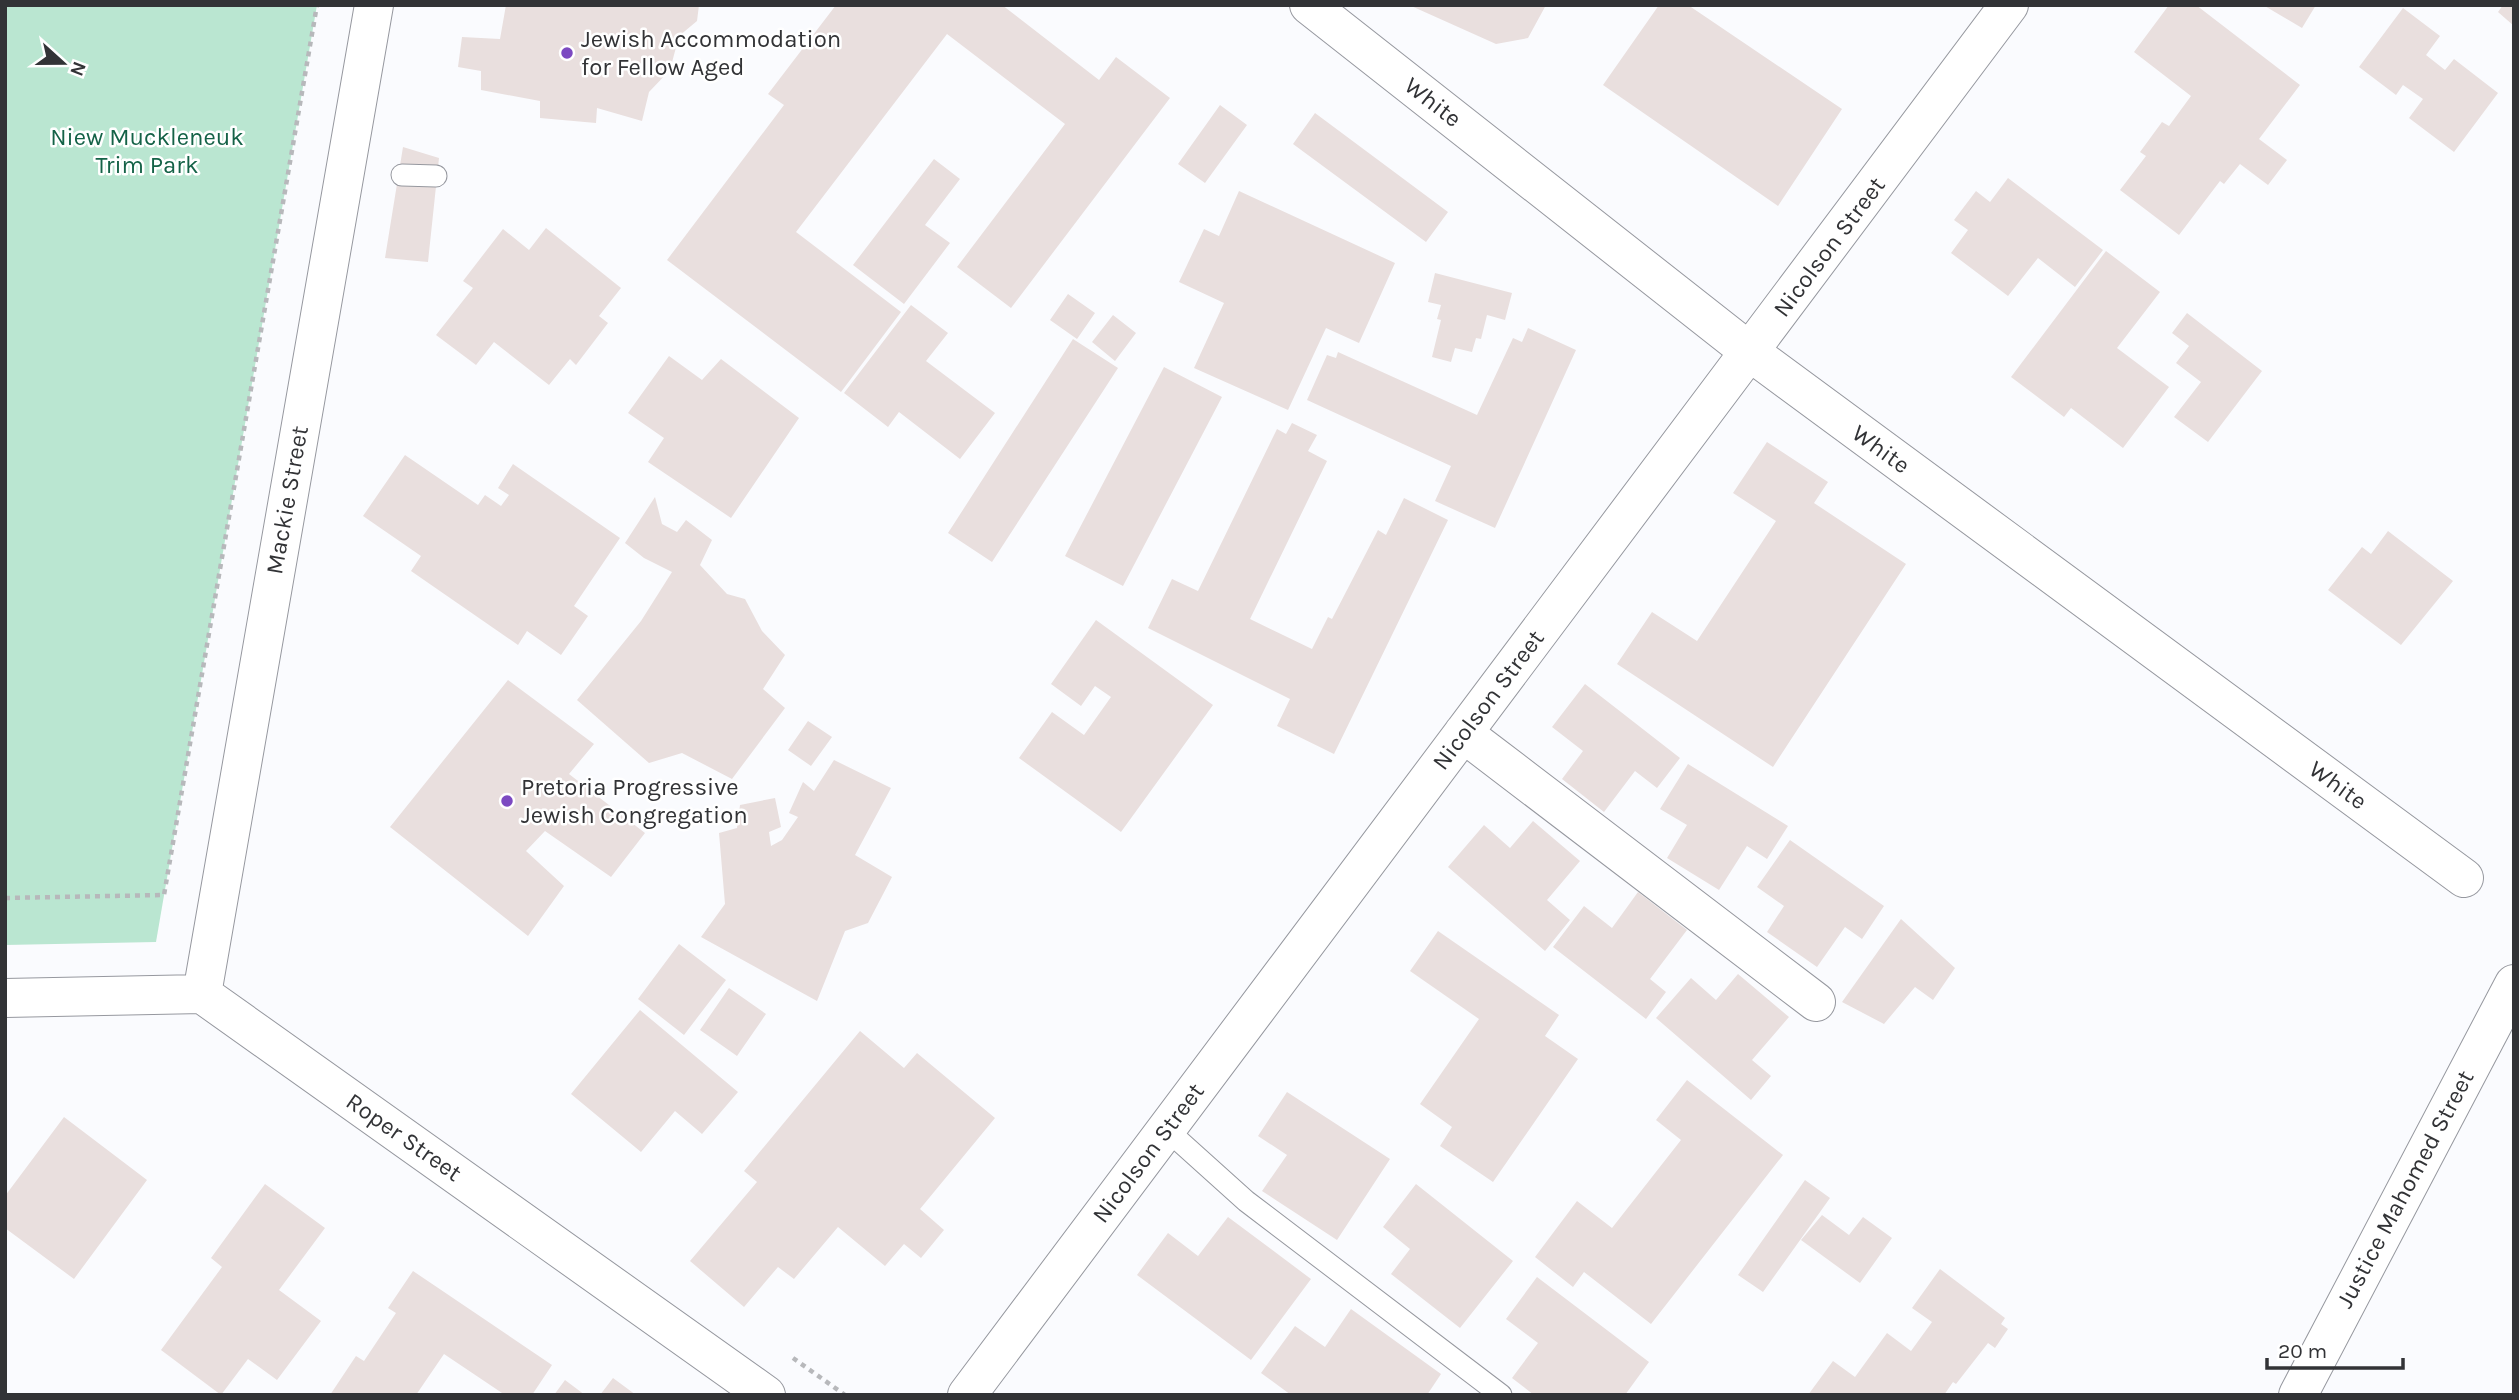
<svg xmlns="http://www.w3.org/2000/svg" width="2519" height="1400" font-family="Karla,sans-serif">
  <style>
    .green { fill: #bae6d1 }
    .building { fill: #e9dfde }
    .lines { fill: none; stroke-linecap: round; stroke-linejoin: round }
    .service-casing { stroke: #96989f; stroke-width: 23 }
    .minor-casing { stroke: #96989f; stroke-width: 40 }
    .secondary-casing { stroke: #96989f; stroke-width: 40 }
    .path { stroke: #b7b8bb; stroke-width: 4.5; stroke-dasharray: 5 5; stroke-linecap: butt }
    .service { stroke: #fff; stroke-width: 21 }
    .minor { stroke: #fff; stroke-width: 38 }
    .secondary { stroke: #fff; stroke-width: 38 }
    .poi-dot { fill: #7c49c1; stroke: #fff; stroke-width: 2.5 }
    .labels { text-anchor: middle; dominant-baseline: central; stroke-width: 5; stroke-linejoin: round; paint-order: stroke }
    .poi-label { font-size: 24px; fill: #323336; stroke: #fff; text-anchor: start }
    .street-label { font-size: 24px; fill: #323336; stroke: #fff }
    .park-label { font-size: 24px; fill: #146247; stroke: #fff }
  </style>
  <rect width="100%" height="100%" fill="#fafbfe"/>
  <!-- green -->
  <path class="green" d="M5,5h312l-161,937 -151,3z"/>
  <!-- building -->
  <path class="building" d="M506,5h193l-2,16 -18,15 -9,34 -21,22 -7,29 -45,-13 -1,15 -56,-5v-17l-59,-11v-19l-23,-4 4,-30 38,2z
    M836,5h166l97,75 17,-23 54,41 -159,210 -54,-41 108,-143 -118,-90 -151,198 105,80 -60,80 -174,-132 117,-155 -16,-11z
    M1409,5h137l-18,33 -32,6z
    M1659,5h29l154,104 -64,97 -175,-121z
    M2169,5h27l104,80 -41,54 28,21 -19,25 -28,-21 -16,20 -4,-3 -41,54 -59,-45 26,-34 -6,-4 22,-30 7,4 22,-30 -57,-44z
    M2263,5h53l-14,23z
    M2503,5h11v21l-16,-14z
    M2403,8l37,28 -14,19 19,15 9,-11 44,34 -44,59 -45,-34 14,-19 -20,-14 -7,10 -37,-28z
    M1220,105l27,20 -42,58 -27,-19z
    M1315,113l133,99 -22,30 -133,-98z
    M403,147l36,11 -11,104 -43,-4z
    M934,159l26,20 -35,46 25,18 -46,61 -51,-39z
    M2008,178l95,72 -28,37 -37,-29 -30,38 -57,-43 17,-23 -14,-10 22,-29 14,11z
    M1239,191l156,72 -36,80 -33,-15 -38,82 -94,-42 30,-65 -45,-21 25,-53 15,7z
    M546,228l75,60 -22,28 9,7 -32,42 -6,-6 -21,26 -55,-43 -18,23 -40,-30 37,-47 -10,-7 40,-52 26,21z
    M2106,251l54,41 -43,56 52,39 -46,61 -52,-40 -7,9 -53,-40z
    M1435,273l77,20 -7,27 -18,-5 -6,24 -5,-1 -4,14 -17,-4 -4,14 -19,-5 9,-37 -4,-1 4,-14 -13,-3z
    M1068,294l27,19 -18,26 -27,-19z
    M911,305l37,28 -22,28 69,52 -35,46 -61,-47 -11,15 -44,-34z
    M2187,313l75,58 -54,71 -34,-25 27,-35 -25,-19 13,-17 -17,-13z
    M1113,315l23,18 -21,28 -23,-19z
    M1528,328l48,22 -81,178 -60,-27 16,-35 -144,-66 20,-45 9,3 2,-6 139,63 36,-77 9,4z
    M1073,339l45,29 -126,194 -44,-29z
    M669,356l33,24 19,-21 78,59 -68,100 -83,-56 16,-24 -36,-25z
    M1164,367l58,30 -99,189 -58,-30z
    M1292,423l25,12 -9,16 19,10 -77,158 62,30 16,-32 4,2 46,-89 8,5 18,-37 44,22 -114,234 -57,-28 13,-27 -142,-71 24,-49 26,12 79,-162 9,5z
    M1767,442l61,40 -14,21 92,61 -133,203 -156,-103 35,-52 45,29 79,-120 -43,-28z
    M405,455l73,50 7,-10 16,11 8,-11 -11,-7 15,-24 107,74 -46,68 14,10 -27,39 -34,-24 -9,14 -107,-74 10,-15 -58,-40z
    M655,497l7,27 15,8 9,-12 26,20 -12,25 27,29 18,5 17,32 23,24 -22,34 22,19 -53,71 -50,-26 -33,10 -72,-63 64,-79 31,-49 -28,-14 -19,-15z
    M2388,531l65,50 -52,64 -73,-55 34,-43 9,7z
    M1096,620l117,85 -92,127 -102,-74 33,-46 32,23 27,-38 -16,-11 -14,20 -30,-22z
    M508,680l86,64 -25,30 76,59 -34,44 -66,-46 -19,20 38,35 -36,50 -138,-109z
    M1585,684l95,74 -23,30 -22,-17 -31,41 -42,-33 21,-28 -31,-24z
    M808,721l24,16 -21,29 -23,-16z
    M834,760l57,28 -36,67 37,22 -24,46 -23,8 -28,70 -116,-64 24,-33 -6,-71 18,-5 3,-23 35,-7 6,29 -12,5 2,14 11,-6 16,-23 -9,-4 14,-31 11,9z
    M1688,764l100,62 -21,33 -20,-13 -28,44 -52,-32 20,-33 -27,-16z
    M1533,821l47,40 -33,39 23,20 -25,31 -97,-84 36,-42 26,23z
    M1790,840l94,66 -22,33 -17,-12 -28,40 -50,-35 17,-26 -27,-19z
    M1638,892l49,38 -37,49 16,13 -20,27 -93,-72 31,-41 28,22z
    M1901,919l54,49 -22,32 -18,-13 -31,37 -42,-22z
    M1438,931l121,84 -14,21 33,23 -85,123 -53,-36 12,-19 -32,-23 59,-85 -69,-48z
    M679,944l47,36 -42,55 -46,-36z
    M1738,974l51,43 -37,43 19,16 -20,24 -95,-82 35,-40 25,22z
    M729,988l37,26 -29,42 -37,-26z
    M640,1010l98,82 -36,42 -27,-23 -34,41 -70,-58z
    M860,1031l44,37 13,-15 78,65 -75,91 24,21 -23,28 -17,-14 -19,22 -47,-39 -44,52 -16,-12 -34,40 -54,-46 67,-79 -13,-11z
    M1687,1080l96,75 -132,169 -67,-52 -11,15 -38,-30 42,-56 35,27 69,-88 -25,-20z
    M1287,1092l103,67 -53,81 -75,-49 25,-36 -29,-19z
    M64,1117l83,63 -73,99 -69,-51v-32z
    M1805,1180l25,18 -67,94 -25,-17z
    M265,1184l60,44 -46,62 42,31 -44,59 -29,-21 -27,36 -60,-45 61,-83 -11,-9z
    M1416,1184l97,77 -53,67 -69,-54 19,-25 -27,-22z
    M1822,1215l27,20 14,-18 29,21 -32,45 -59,-43z
    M1228,1217l83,62 -60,81 -114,-85 31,-42 30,23z
    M1940,1269l65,49 -4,6 7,5 -13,19 -7,-5 -32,41 -3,-2 -9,13h-136l25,-34 22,16 32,-44 24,18 21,-29 -20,-14z
    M413,1271l139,94 -20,30h-27l-61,-41 -28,41h-86l26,-39 8,5 32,-48 -8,-5z
    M1537,1277l112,85 -24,33h-91l-22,-17 26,-35 -32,-24z
    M1351,1309l90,65 -14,21h-136l-30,-22 34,-47 30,21z
    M613,1378l23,17h-36z
    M565,1380l20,15h-31z"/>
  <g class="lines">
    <defs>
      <path id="service" d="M402,175l34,1
        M1166,1129l80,72 255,194"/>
      <path id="minor" d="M1309,5l441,347 714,526
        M1463,733l353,269
        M202,994l172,-989
        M5,998l197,-4 564,401
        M967,1395l1042,-1390"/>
      <path id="secondary" d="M2298,1395l216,-411"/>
    </defs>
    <!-- service casing -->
    <use href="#service" class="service-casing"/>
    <!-- minor casing -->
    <use href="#minor" class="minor-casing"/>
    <!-- secondary casing -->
    <use href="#secondary" class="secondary-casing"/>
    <!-- path -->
    <path class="path" d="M5,898l159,-3 153,-890
      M793,1358l52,37"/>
    <!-- service -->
    <use href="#service" class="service"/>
    <!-- minor -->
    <use href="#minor" class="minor"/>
    <!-- secondary -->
    <use href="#secondary" class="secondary"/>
  </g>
  <!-- markers -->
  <g class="poi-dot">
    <circle cx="567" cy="53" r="7"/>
    <circle cx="507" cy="801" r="7"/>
  </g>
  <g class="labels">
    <!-- poi labels -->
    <g class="poi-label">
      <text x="581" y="39">Jewish Accommodation<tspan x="581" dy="28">for Fellow Aged</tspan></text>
      <text x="521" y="787">Pretoria Progressive<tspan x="521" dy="28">Jewish Congregation</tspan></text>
    </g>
    <!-- street labels -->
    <g class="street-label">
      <text transform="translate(1433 102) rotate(38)">White</text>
      <text transform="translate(1829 247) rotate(-53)">Nicolson Street</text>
      <text transform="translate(1881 449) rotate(36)">White</text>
      <text transform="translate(287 500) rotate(-80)">Mackie Street</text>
      <text transform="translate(1488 700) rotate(-53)">Nicolson Street</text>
      <text transform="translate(2338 785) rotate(36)">White</text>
      <text transform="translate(404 1137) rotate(35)">Roper Street</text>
      <text transform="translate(1148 1153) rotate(-53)">Nicolson Street</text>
      <text transform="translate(2405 1189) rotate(-62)">Justice Mahomed Street</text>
    </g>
    <!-- park labels -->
    <g class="park-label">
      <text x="147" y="137">Niew Muckleneuk<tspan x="147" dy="28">Trim Park</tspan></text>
    </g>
  </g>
  <!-- border -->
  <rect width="2519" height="1400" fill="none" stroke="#323336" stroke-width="14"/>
  <!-- north arrow -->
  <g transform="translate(63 63) rotate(111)" stroke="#ffffff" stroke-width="5" paint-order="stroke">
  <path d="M0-5L12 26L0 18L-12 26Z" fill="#323336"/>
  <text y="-10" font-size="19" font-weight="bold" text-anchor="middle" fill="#323336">N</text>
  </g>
  <!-- scale -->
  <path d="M2267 1358v10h136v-10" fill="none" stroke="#323336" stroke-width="3.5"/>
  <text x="2278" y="1358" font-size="21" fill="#323336" stroke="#ffffff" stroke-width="5" paint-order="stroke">20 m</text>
</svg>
